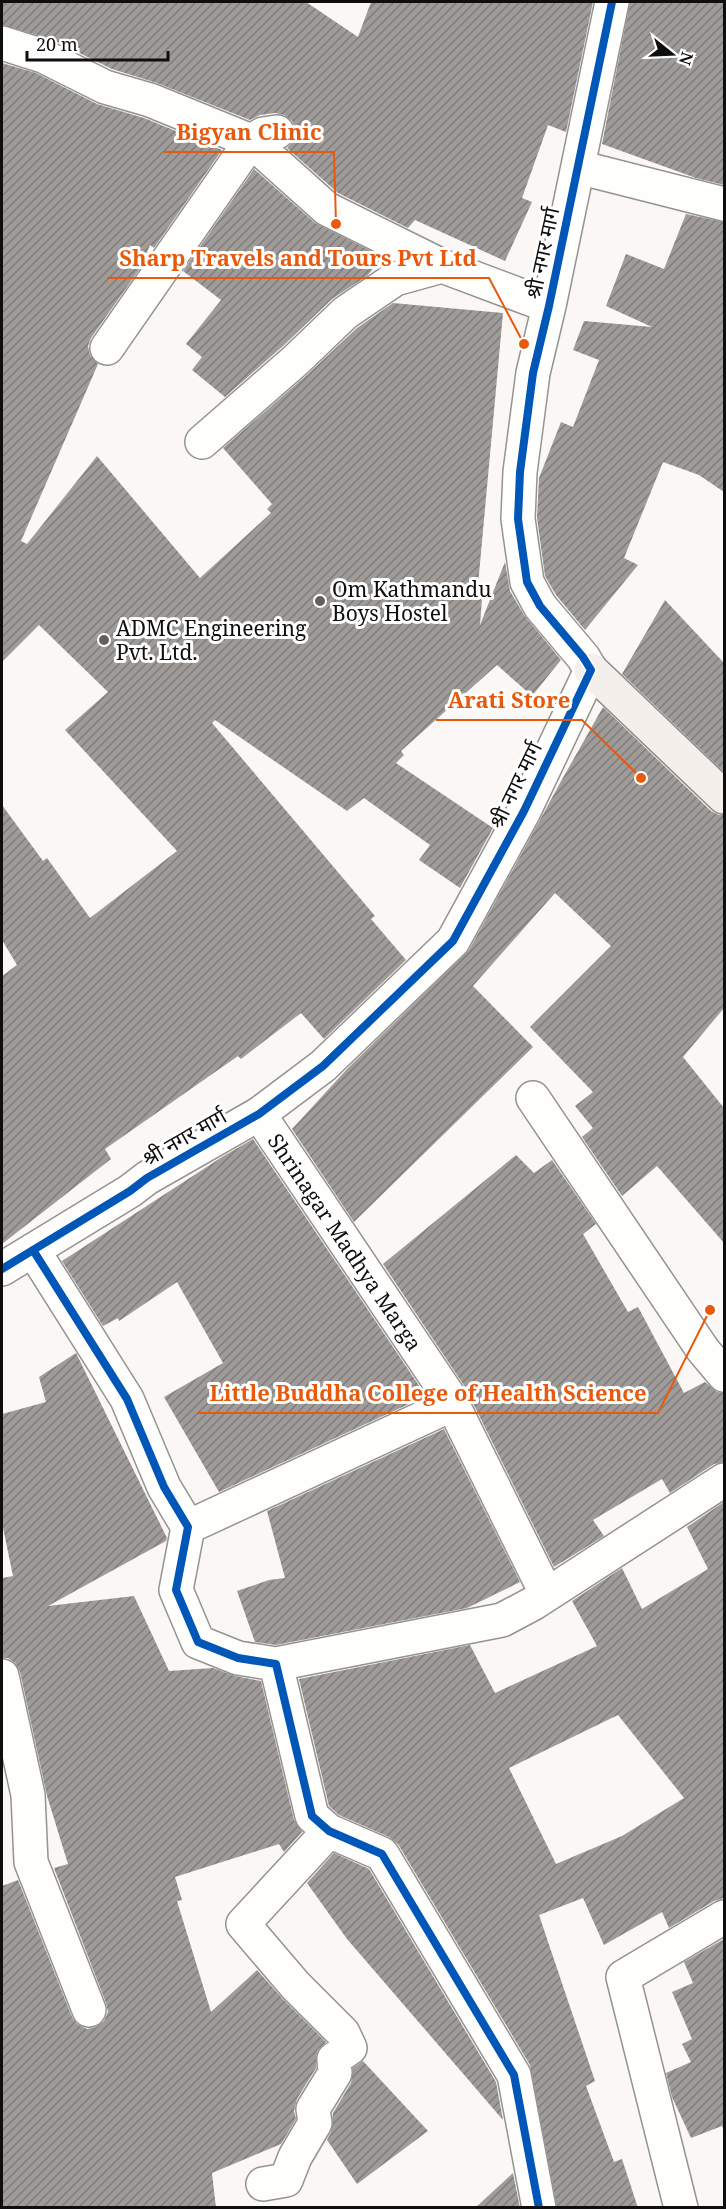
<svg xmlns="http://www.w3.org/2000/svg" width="726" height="2209" font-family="'Noto Serif','Noto Sans Devanagari',serif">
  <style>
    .building { fill: url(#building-hatch); fill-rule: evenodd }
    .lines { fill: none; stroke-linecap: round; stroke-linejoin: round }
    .street-casing { stroke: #949392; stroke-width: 36 }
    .secondary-casing { stroke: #8b8a88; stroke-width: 36 }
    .street { stroke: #fefefd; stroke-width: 33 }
    .secondary { stroke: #f4efeb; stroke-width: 33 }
    .cycleway-casing { stroke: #fff; stroke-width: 11 }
    .cycleway { stroke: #0057b8; stroke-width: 8 }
    .poi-dot { fill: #61605e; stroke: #fff; stroke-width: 2 }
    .labels { text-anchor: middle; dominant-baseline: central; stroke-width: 6; stroke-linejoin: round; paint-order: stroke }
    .street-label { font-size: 21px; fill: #0e0e0e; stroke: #fff }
    .poi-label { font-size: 21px; fill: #0e0e0e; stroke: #fff; text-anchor: start }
    .leader { fill: none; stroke: #e8590c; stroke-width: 2 }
    .callout-dot { fill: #e8590c; stroke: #fff; stroke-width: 2 }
    .callout-label { font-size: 22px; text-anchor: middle; font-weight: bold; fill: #e8590c; stroke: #fff; stroke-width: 6; stroke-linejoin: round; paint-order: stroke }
  </style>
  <defs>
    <pattern id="building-hatch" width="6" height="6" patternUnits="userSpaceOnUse" patternTransform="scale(1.5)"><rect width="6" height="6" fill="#9e9b99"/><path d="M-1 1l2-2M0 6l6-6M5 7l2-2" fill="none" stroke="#7f7d7b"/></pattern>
  </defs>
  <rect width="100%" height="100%" fill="#faf7f4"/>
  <!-- building -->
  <path class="building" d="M2,2h304l52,35 13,-35h222l-27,130 -18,-7 -26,73 10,4 -27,59 -90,-41 -7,8 -70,-35 -51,-45 7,-8 2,-10 -4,-9 -8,-6 -9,-2 -15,2 -10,5 -93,-37 -45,-14 -61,-30 -49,-14z
    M630,2h94v183l-28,-7 -94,-34z
    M2,63l34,10 61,31 47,14 78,32 -68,98 -4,-3 -9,22 -50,71 -3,8 2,9 8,9 -77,177 6,3 70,-88 103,122 71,-65 -4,-4 5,-5 -49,-56 85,-74 49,-46 36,-25 110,10 -25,272 5,1 -3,39 25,-63 5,29 14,24 37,45 -29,36 -35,-31 -96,86 3,4 -8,8 97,65 -33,60 -41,-28 11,-15 -66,-47 -17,13 -132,-91 -3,3 163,193 -4,3 35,41 -82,79 -23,-26 -60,46 -3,-3 -133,93 6,10 -109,85v-268l15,-11 -15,-25v-135l41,56 4,-3 43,60 87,-67 -112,-121 43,-38 -69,-67 -37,37z
    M254,169l61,54 68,34 -16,19 -35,23 -49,47 -58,51 -33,-27 10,-13 -16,-13 35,-44 -38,-29z
    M686,214l38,8v270l-25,-17 -36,-13 -39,96 14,7 -53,65 -29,-35 -11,-19 -8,-58 2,-40 22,-56 12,5 26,-67 -26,-10 11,-29 68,6 -46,-21 20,-52 38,15z
    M665,600l59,63v109l-102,-98z
    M603,707l108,104 8,4h5v193l-41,49 41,51v135l-67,-77 -35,30 -40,-59 11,-9 -18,-22 18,-14 -63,-65 81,-81 -56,-53 -82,93 60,61 -179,175 -62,-93 56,-61 121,-118 91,-167z
    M253,1139l173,257 -207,96 -55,-95 59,-34 -46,-81 -58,39 -1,-3 -15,8 -41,-65 160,-104z
    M516,1155l18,18 18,-13 44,64 -13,10 45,78 10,-5 46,86 21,-11 12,10 7,1v69l-10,2 -44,29 -8,-14 -69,41 11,16 -50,31 -89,-180 -82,-123z
    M76,1353l91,185 -1,3 -118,65 86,-10 35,75 44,-3 22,8 26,5 33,139 8,12 -18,20 -5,-8 -104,33 7,23 -5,1 34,111 46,-42 25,28 44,44 -9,9 -1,17 -19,31 -3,12 2,8 -15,25 -69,29 4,35h-214v-322l16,-6 54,137 5,7 10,5 9,-2 8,-6 4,-9 -2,-9 -52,-135 14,-4 -21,-68 -27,-124 -5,-9 -7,-5h-6v-80l11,-2 -11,-53v-109l44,-12 -7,-25z
    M444,1429l76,153 -53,26 -191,37 -21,-3 -18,-51 32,-11 16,-2 -18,-67z
    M724,1502v396l-10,3 -45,27 -7,-16 -58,33 -21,-47 -44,17 56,166 -9,5 28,76 8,-3 16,49h-81l-27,-143 -132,-221 -9,-7 -50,-22 -10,-9 -30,-127 171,-34 25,48 102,-47 -25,-45 50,-33 20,41 66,-40 -21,-42zM618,1715l66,83 -62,38 -66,28 -47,-96z
    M334,1853l35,16 127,213 7,38 -156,-181 -40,-56z
    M724,1939v193l-2,-6 -31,12 -19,-41 -6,-24 25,-11 -9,-18 10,-5 -20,-47 21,-9 -9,-21z
    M363,2061l65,70 -71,53 -30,-44 4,-8 2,-19 18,-30 2,-15z
    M513,2173l7,35h-45z"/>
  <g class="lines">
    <defs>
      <path id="street" d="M2,43l41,13 62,31 45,13 101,41 76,68 115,57 107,40
        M578,167l146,37
        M107,348l144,-207 12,-7 14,-2
        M202,442l94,-82 49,-47 50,-34 47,-13
        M533,1098l170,252 21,25
        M259,1114l189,281 98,198
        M33,1250l94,149 37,88 24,40 -12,63 22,52 40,16 38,6 36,152 17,15 53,23 132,221 25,133
        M2,1269l128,-78 17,-13 112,-64 64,-48 130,-125 71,-130 67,-141 -8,-13 -43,-51 -13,-24 -9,-63 2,-47 13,-99 16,-67 63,-304
        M188,1527l263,-122
        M276,1664l226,-44 32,-17 190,-123
        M2,1676l26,119 3,67 58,148
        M263,2184l23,-4 9,-23 20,-34 -2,-14 22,-36 -1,-14 16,-11 -7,-15 -48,-48 -52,-61 86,-93
        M681,2208l-58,-231 101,-60"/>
      <path id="secondary" d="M591,670l133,127"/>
    </defs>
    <!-- street casing -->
    <use href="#street" class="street-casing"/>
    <!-- secondary casing -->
    <use href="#secondary" class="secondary-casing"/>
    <!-- street -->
    <use href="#street" class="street"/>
    <!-- secondary -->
    <use href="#secondary" class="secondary"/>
    <defs>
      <path id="cycleway" d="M33,1250l94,149 37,88 24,40 -12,63 22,52 40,16 38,6 36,152 17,15 53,23 132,221 25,133
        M2,1269l128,-78 17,-13 112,-64 64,-48 130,-125 71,-130 67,-141 -8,-13 -43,-51 -13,-24 -9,-63 2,-47 13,-99 16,-67 63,-304"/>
    </defs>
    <!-- cycleway casing -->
    <use href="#cycleway" class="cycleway-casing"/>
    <!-- cycleway -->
    <use href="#cycleway" class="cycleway"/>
  </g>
  <!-- markers -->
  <g class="poi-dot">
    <circle cx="320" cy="601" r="6"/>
    <circle cx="104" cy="640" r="6"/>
  </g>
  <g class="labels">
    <!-- street labels -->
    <g class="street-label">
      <text transform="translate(542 253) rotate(-78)">श्री नगर मार्ग</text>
      <text transform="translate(515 785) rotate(-64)">श्री नगर मार्ग</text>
      <text transform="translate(184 1137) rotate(-30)">श्री नगर मार्ग</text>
      <text transform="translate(345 1242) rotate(56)">Shrinagar Madhya Marga</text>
    </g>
    <!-- poi labels -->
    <g class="poi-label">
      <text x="332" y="589">Om Kathmandu<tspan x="332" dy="24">Boys Hostel</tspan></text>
      <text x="116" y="628">ADMC Engineering<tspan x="116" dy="24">Pvt. Ltd.</tspan></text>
    </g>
  </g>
  <!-- callouts -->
  <path class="leader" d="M336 224L334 152H164M524 344L489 278H107M641 778L582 720H436M710 1310L658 1413H197"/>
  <g class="callout-dot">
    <circle cx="336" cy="224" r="6"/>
    <circle cx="524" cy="344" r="6"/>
    <circle cx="641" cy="778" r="6"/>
    <circle cx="710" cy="1310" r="6"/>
  </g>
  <g class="callout-label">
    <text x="249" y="140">Bigyan Clinic</text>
    <text x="298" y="266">Sharp Travels and Tours Pvt Ltd</text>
    <text x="509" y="708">Arati Store</text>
    <text x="428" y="1401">Little Buddha College of Health Science</text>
  </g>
  <!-- border -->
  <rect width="726" height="2209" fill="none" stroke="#0e0e0e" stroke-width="6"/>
  <!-- north arrow -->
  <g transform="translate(672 54) rotate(108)" stroke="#ffffff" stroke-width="4.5" paint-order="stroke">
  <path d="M0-4.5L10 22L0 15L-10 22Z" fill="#0e0e0e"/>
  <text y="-9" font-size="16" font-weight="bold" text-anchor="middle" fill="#0e0e0e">N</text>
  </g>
  <!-- scale -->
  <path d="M27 51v9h141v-9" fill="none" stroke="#0e0e0e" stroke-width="3"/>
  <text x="36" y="51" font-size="18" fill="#0e0e0e" stroke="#ffffff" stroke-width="4.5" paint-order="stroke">20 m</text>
</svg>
